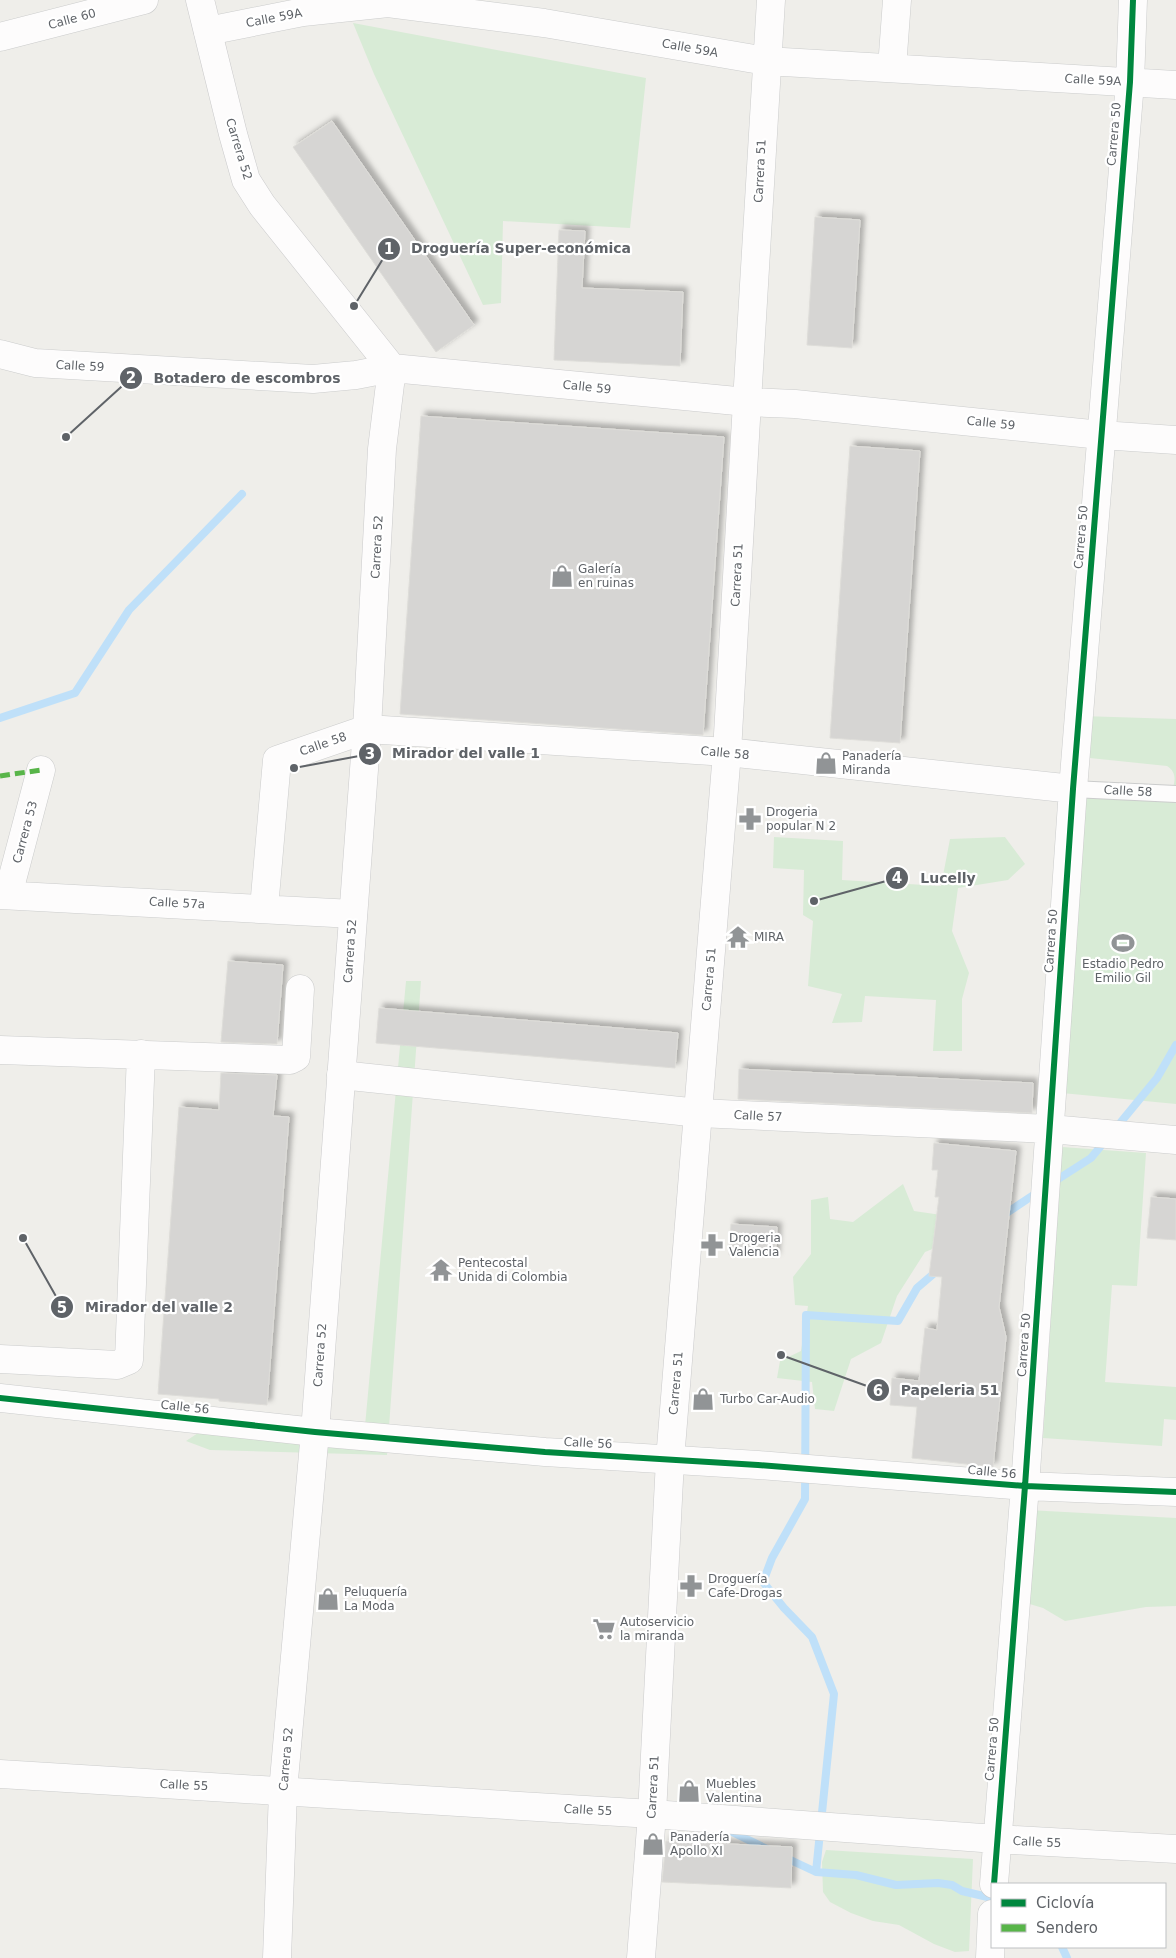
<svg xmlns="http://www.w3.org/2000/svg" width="1176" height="1958" font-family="'DejaVu Sans',sans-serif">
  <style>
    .green { fill: #d8ebd6 }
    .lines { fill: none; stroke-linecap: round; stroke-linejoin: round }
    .stream { stroke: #bfe0f9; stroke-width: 8 }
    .building { fill: #d6d5d3; stroke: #deddd9; filter: url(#shadow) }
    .service-casing { stroke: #cbcccc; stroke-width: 18 }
    .minor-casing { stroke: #cbcccc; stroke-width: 29 }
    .secondary-casing { stroke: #cacacb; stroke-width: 29 }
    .service { stroke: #fdfcfc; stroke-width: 16 }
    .minor { stroke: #fdfcfc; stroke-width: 28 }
    .secondary { stroke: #fdfcfc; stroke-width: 28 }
    .quiet { stroke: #58b549; stroke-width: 5; stroke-dasharray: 10 5; stroke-linecap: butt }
    .cycleway-casing { stroke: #fff; stroke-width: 9 }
    .cycleway { stroke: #00873e; stroke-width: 6 }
    .labels { text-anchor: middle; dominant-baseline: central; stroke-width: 4.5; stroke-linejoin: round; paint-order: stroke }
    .street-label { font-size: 12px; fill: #5f6368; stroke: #fff }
    .poi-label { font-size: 12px; fill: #5f6368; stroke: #fff; text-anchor: start }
    .leader { fill: none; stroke: #5f6368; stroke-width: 2 }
    .callout-dot { fill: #5f6368; stroke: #fff; stroke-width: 2 }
    .mark-label { font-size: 15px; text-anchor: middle; font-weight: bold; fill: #fff }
    .callout-label { font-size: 14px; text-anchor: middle; font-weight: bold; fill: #5f6368; stroke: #fff; stroke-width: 4.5; stroke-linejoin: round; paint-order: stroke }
  </style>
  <defs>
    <filter id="shadow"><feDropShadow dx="4.5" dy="-4.5" stdDeviation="2.5" flood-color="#0004"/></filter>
  </defs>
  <rect width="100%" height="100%" fill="#efeeea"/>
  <!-- green -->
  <path class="green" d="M353,23l293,55 -16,150 -127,-7 -2,82 -18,2 -109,-231z
    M1082,716l94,3v385l-114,-11 15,-308 96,2c3,-9 2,-16 -6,-21l-87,-9z
    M774,837l69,4 -1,39 99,6 9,-47 55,-2 20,27 -17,16 -50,8 -6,43 17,42 -7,26v52h-29l3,-51 -71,-4 -3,26 -30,1 10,-29 -34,-8 5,-65 -10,-6 1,-45 -31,-2z
    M406,981h15l-34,474 -177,-5 -24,-9 18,-12 161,-3z
    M1062,1147l84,6 -9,133 -25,-1 -7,97 71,5v33l-12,-1 -2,27 -119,-8z
    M903,1184l11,27 34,5 -3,28 -20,8 -28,44 -16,47 -30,16 -17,52 -19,-2 -3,-27 -35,-4 3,-17 21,-10 7,-45 -13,-1 -2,-28 18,-23v-54l17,-3 2,22 23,3z
    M1028,1510l148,8v88l-30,1 -81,14 -22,-13 -20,-6z
    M826,1850l147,9 -4,92 -14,1 -21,-8 -35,-19 -26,-4 -22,-8 -21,-11 -7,-10 -1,-30z"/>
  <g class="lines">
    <!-- stream -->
    <path class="stream" d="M0,718l75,-25 54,-83 113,-116
      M1116,1128l41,-50 19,-33
      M1052,1183l39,-25 14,-17
      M1002,1216l36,-24
      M728,1830l41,20
      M784,1857l32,15 40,3 40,10 42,-2 14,2 10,6 30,7
      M816,1872l18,-178 -22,-57 -28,-29 -21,-26 9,-24 33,-59 1,-184 92,6 19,-33 21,-18
      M1062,1947l5,11"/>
  </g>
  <!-- building -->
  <path class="building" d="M332,121l142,204 -38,27 -143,-205z
    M815,217l45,3 -8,128 -45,-3z
    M559,230l26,1 -3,57 101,4 -3,74 -126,-6z
    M421,416l303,21 -21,298 -303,-21z
    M850,446l70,5 -20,292 -70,-5z
    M228,961l55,4 -6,79 -56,-2z
    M379,1008l299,25 -3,35 -299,-25z
    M739,1069l294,14 -1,30 -294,-14z
    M221,1073l56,2 -4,41 16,1 -22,288 -48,-4v-2l-61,-5 21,-287 40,3z
    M934,1143l82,8 -17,156 7,30 -13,130 -81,-9 5,-51 -27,-2 2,-27 27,3 6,-53 12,2 5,-53 -13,-1 10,-79h-4l3,-27h-6z
    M1151,1197l25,2v41l-29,-2z
    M731,1224l46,3 -2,31 -46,-3z
    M666,1841l126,6 -1,41 -129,-6z"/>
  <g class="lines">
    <defs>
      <path id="service" d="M1073,789l103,5"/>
      <path id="minor" d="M771,0l-24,402 48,2 306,31 75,5
        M208,31l95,-19 85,-9 156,20 222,38 410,24
        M0,37l144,-37
        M892,68l5,-68
        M0,354l35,9 278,16 43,-4 36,-7
        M0,895l353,19
        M8,895l33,-125
        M264,908l13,-148 90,-31 360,23 346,37
        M0,1050l290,10 6,-3 4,-68
        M341,1075l358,38 351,16 126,11
        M0,1359l117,6 12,-5 12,-306
        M0,1398l315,34 230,20 213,13 267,21 151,6
        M0,1774l652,40 344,25 180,10
        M994,1884l31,-398 48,-697 57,-707 3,-82
        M990,1958l2,-44"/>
      <path id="secondary" d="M200,0l33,134 13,46 16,25 130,163 -10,81 -15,280 -52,703 -32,359 -6,167
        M392,368l355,34 -20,350 -57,708 -18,354 -11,144"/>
    </defs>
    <!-- service casing -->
    <use href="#service" class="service-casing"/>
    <!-- minor casing -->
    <use href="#minor" class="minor-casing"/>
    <!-- secondary casing -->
    <use href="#secondary" class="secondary-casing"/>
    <!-- service -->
    <use href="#service" class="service"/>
    <!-- minor -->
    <use href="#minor" class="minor"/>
    <!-- secondary -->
    <use href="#secondary" class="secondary"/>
    <!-- quiet -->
    <path class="quiet" d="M0,776l41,-6"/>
    <defs>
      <path id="cycleway" d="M0,1398l315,34 230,20 213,13 267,21 151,6
        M994,1884l31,-398 48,-697 57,-707 3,-82"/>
    </defs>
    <!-- cycleway casing -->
    <use href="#cycleway" class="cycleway-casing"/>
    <!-- cycleway -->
    <use href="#cycleway" class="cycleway"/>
  </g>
  <!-- icons -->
  <defs>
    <symbol id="shop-bare" viewBox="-9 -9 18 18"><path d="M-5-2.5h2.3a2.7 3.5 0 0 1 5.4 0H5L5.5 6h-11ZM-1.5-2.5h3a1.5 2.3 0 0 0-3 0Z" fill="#919496" stroke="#fff" stroke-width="2.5" paint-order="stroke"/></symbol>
    <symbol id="pharmacy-bare" viewBox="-9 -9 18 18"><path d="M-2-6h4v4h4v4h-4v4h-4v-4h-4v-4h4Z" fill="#919496" stroke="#fff" stroke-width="2.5" paint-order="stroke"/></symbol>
    <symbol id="temple-bare" viewBox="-9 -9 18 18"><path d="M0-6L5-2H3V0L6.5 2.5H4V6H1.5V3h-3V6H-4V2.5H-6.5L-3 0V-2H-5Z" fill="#919496" stroke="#fff" stroke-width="2.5" paint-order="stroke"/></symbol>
    <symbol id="stadium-bare" viewBox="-9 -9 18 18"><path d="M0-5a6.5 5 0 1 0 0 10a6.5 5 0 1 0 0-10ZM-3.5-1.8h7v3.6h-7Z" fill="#919496" stroke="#fff" stroke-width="2.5" paint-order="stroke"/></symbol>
    <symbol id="supermarket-bare" viewBox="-9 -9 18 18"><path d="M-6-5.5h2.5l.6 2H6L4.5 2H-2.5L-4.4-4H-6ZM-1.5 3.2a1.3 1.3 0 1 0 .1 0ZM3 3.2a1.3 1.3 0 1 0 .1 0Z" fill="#919496" stroke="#fff" stroke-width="2.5" paint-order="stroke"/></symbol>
  </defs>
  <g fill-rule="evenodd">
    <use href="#shop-bare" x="546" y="560" width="32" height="32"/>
    <use href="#shop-bare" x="810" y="747" width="32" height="32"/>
    <use href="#pharmacy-bare" x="734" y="803" width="32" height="32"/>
    <use href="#temple-bare" x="722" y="921" width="32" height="32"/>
    <use href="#stadium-bare" x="1107" y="927" width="32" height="32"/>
    <use href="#pharmacy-bare" x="696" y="1229" width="32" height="32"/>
    <use href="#temple-bare" x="425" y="1254" width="32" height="32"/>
    <use href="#shop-bare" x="687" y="1383" width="32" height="32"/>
    <use href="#pharmacy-bare" x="675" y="1570" width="32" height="32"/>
    <use href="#shop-bare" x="312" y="1583" width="32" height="32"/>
    <use href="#supermarket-bare" x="588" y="1613" width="32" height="32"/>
    <use href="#shop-bare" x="673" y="1775" width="32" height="32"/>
    <use href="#shop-bare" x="637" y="1828" width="32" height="32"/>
  </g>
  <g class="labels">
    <!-- street labels -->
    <g class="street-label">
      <text transform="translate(274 18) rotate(-11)">Calle 59A</text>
      <text transform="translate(72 19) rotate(-15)">Calle 60</text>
      <text transform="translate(690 48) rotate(10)">Calle 59A</text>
      <text transform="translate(1093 80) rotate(3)">Calle 59A</text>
      <text transform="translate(1114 134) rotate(-85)">Carrera 50</text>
      <text transform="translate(239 149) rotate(73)">Carrera 52</text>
      <text transform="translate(760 171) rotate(-87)">Carrera 51</text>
      <text transform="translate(80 366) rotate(3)">Calle 59</text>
      <text transform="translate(587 387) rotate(6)">Calle 59</text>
      <text transform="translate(991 423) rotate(6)">Calle 59</text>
      <text transform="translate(1081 537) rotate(-85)">Carrera 50</text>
      <text transform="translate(377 547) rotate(-87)">Carrera 52</text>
      <text transform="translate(737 575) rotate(-87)">Carrera 51</text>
      <text transform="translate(323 744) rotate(-19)">Calle 58</text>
      <text transform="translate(725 753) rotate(5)">Calle 58</text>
      <text transform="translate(1128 791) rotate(3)">Calle 58</text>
      <text transform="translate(25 832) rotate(-75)">Carrera 53</text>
      <text transform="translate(177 903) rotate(3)">Calle 57a</text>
      <text transform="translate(1051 941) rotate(-86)">Carrera 50</text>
      <text transform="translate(350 951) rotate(-86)">Carrera 52</text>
      <text transform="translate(709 979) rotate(-85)">Carrera 51</text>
      <text transform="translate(758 1116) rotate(3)">Calle 57</text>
      <text transform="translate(1024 1345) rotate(-86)">Carrera 50</text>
      <text transform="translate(320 1355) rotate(-86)">Carrera 52</text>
      <text transform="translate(676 1383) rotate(-85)">Carrera 51</text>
      <text transform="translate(185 1407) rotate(6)">Calle 56</text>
      <text transform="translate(588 1443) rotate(3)">Calle 56</text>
      <text transform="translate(992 1472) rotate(5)">Calle 56</text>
      <text transform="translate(992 1749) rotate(-85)">Carrera 50</text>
      <text transform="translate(286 1759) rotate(-85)">Carrera 52</text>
      <text transform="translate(184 1785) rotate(3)">Calle 55</text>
      <text transform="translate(653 1787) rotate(-87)">Carrera 51</text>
      <text transform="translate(588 1810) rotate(3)">Calle 55</text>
      <text transform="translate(1037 1842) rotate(3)">Calle 55</text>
    </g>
    <!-- poi labels -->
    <g class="poi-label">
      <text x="578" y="569">Galería<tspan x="578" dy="14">en ruinas</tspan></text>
      <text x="842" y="756">Panadería<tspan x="842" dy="14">Miranda</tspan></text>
      <text x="766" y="812">Drogeria<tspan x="766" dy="14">popular N 2</tspan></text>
      <text x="754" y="937">MIRA</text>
      <text x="1123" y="964" text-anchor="middle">Estadio Pedro<tspan x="1123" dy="14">Emilio Gil</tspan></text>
      <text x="729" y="1238">Drogeria<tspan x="729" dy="14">Valencia</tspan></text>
      <text x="458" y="1263">Pentecostal<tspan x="458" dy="14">Unida di Colombia</tspan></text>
      <text x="720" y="1399">Turbo Car-Audio</text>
      <text x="708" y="1579">Droguería<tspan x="708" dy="14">Cafe-Drogas</tspan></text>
      <text x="344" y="1592">Peluquería<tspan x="344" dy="14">La Moda</tspan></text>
      <text x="620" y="1622">Autoservicio<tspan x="620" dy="14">la miranda</tspan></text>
      <text x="706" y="1784">Muebles<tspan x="706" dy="14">Valentina</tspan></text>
      <text x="670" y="1837">Panadería<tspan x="670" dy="14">Apollo XI</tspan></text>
    </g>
  </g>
  <!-- callouts -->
  <path class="leader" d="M354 306L389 249M66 437L131 378M294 768L370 754M814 901L897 878M23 1238L62 1307M781 1355L878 1390"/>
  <g class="callout-dot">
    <circle cx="354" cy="306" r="5"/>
    <circle cx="66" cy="437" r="5"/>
    <circle cx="294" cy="768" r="5"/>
    <circle cx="814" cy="901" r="5"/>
    <circle cx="23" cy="1238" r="5"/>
    <circle cx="781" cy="1355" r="5"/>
    <circle cx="389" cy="249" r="12"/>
    <circle cx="131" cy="378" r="12"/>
    <circle cx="370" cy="754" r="12"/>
    <circle cx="897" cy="878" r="12"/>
    <circle cx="62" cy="1307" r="12"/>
    <circle cx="878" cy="1390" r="12"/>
  </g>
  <g class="mark-label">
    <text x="389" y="254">1</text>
    <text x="131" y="383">2</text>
    <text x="370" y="759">3</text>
    <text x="897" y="883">4</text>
    <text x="62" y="1313">5</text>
    <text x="878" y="1396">6</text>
  </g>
  <g class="callout-label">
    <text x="521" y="253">Droguería Super-económica</text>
    <text x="247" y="383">Botadero de escombros</text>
    <text x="466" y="758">Mirador del valle 1</text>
    <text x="948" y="883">Lucelly</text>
    <text x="159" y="1312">Mirador del valle 2</text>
    <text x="950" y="1395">Papeleria 51</text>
  </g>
  <!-- legend -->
  <rect x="991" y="1883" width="175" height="65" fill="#ffffff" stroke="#bfc1c3"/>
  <rect x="1001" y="1899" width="25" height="8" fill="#00873e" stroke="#bfc1c3"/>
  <text x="1036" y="1908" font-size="15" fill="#5f6368">Ciclovía</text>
  <rect x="1001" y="1924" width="25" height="8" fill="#58b549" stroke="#bfc1c3"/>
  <text x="1036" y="1933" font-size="15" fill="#5f6368">Sendero</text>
</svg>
